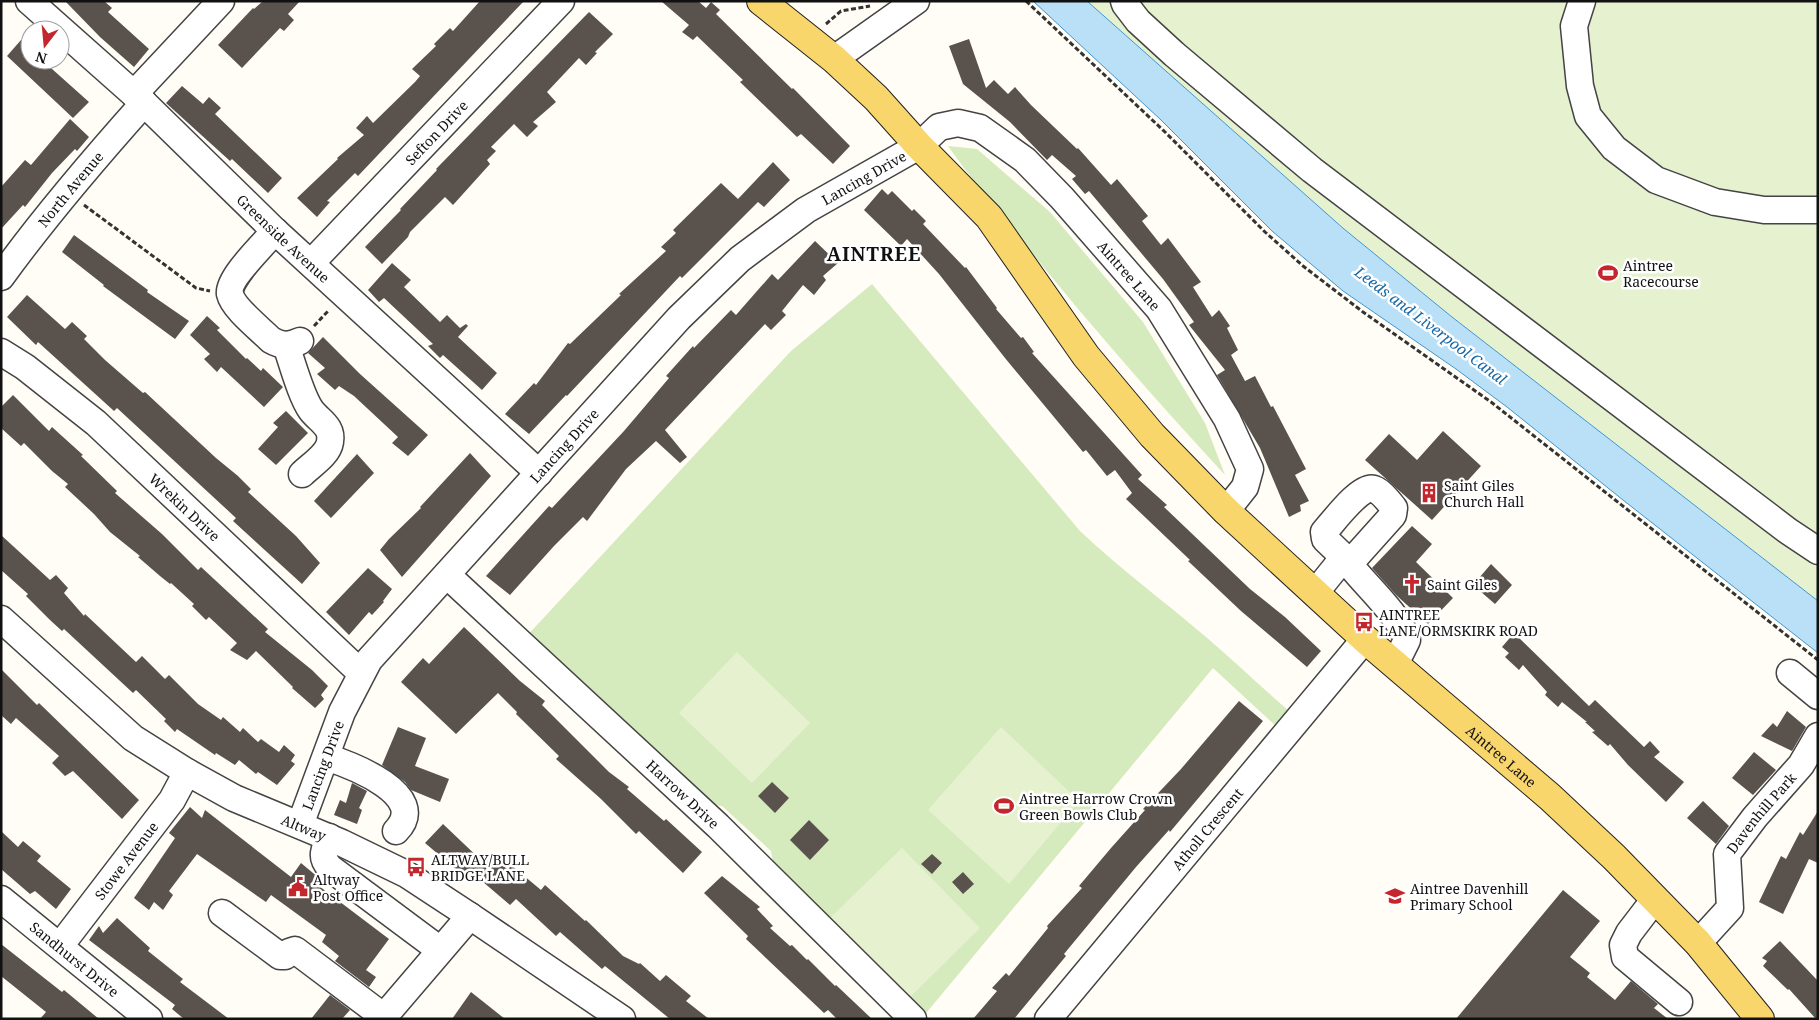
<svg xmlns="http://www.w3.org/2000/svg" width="1819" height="1020" font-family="'Noto Serif',serif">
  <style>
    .green { fill: #d5ebbd }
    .pitch { fill: #e6f2cf }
    .water { fill: #b9e0f7; stroke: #3f96cf }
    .building { fill: #5a524d }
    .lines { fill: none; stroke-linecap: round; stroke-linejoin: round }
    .minor-casing { stroke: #444; stroke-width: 29 }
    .major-casing { stroke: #222; stroke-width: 30 }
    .path { stroke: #333; stroke-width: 3; stroke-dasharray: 5 2.5; stroke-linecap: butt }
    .minor { stroke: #fff; stroke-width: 26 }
    .major { stroke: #f9d66b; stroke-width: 28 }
    .labels { text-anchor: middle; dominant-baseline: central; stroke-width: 5; stroke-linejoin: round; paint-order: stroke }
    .street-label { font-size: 14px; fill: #111; stroke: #fff }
    .poi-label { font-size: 14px; fill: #111; stroke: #fff; text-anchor: start }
    .water-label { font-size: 15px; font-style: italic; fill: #1768a6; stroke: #fff }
    .district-label { font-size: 19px; font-weight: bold; letter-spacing: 1px; fill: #111; stroke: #fff }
  </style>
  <rect width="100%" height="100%" fill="#fffdf5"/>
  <!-- green -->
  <path class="green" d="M948,146l29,3 73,63 93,110 62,101 20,52c-72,-78 -143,-159 -209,-242 -23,-29 -47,-57 -68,-87z
    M872,284l208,247c40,38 84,70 126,106 28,24 55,50 83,74l-12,16 -64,-59 -291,350 -147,-145 -4,-22 -49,-45 -23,-2 -175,-165 267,-288z"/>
  <!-- pitch -->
  <path class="pitch" d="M1087,1h731v600l-366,-284 -108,-88z
    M737,652l73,71 -58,60 -73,-70z
    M1001,727l78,74 -70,83 -81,-74z
    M902,848l78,80 -71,70 -79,-80z"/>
  <!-- water -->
  <path class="water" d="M1033,1h54l257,228 108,88 366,284v52l-195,-153 -116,-93 -51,-38 -113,-78 -71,-60 -111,-111z"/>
  <!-- building -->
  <path class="building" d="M65,1h39l8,7 -4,4 41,37 -15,18 -34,-30z
    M263,1h37l-12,13 6,6 -10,11 -4,-3 -38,40 -24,-23 35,-37 1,1z
    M480,1h44l-166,175 -3,-3 -28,28 3,1 -13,15 -20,-19 41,-39 -1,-1 27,-23 -8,-7 11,-12 6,7 42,-41 5,-6 -8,-7 24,-23 -2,-2 16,-16 3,3z
    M661,1h37l8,7 5,-6 9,8 -4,4 76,75 1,-1 57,58 -17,18 -32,-30 -4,3 -57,-55 3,-2 -46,-44 -4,4 -11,-8 7,-7z
    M589,12l24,22 -18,18 2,1 -11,12 -7,-7 -32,34 9,10 -23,20 5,4 -11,11 -13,-13 -23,23 5,4 -9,9 3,4 -37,41 -8,-8 -35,35 -2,5 -26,27 -17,-17 36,-37 -1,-1 37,-39 -1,-1z
    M969,39l17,49 8,-8 14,14 7,-7 16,18 46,44 1,-1 33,37 6,-6 31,37 -6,5 19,24 7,-7 33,44 -8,5 19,30 7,-7 11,16 -3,2 11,22 -7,5 14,26 10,-5 16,31 2,-1 33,63 -11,6 14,26 -9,4 1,6 -12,6 -29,-69 -43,-73 8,-5 -36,-45 5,-3 -31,-43 -74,-88 -4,3 -13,-15 4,-3 -24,-21 -5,5 -37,-38 -47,-38 -14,-38z
    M21,40l9,9v11h12l47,42 -16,16 -66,-62z
    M182,86l21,18 6,-7 12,11 -6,6 67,64 -14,15 -36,-34 -2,2 -64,-58z
    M70,119l19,18 -12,14 -2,-2 -23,24 -27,34 -2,-2 -22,24v-42l24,-27 6,5z
    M773,162l17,18 -26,27 -6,-5 -76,76 -2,-2 -113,120 -1,-1 -37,39 -24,-20 29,-31 2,2 32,-42 2,1 51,-49 -2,-1 47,-43 -5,-4 15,-14 -3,-3 48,-47 17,16z
    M882,189l6,6 4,-4 20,20 2,-2 12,12 -3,3 42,44 1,-1 31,41 -1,1 25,29 2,-1 11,15 -2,1 110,122 -4,4 29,26 -3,2 86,82 35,28 36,34 -14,16 -66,-56 -53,-50 2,-1 -64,-61 6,-6 -17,-23 -8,6 -21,-26 -3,2 -78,-94 -66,-84 -32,-35 -6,7 -37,-36z
    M74,235l74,55 -1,2 42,29 -14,18 -72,-53 1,-1 -42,-33z
    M815,241l23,22 -15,13 3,4 -12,15 -11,-10 -21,26 4,4 -15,15 -6,-6 -100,106 22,27 -7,6 -24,-22 -30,28 -39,52 -4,-4 -29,29 -44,49 -24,-19 63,-70 3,2 72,-77 45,-53 -3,-2 27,-30 1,2 37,-38 5,5 36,-41 6,6z
    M392,263l19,17 -7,7 36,35 7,-7 13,13 6,-4 2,2 -10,11 39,36 -15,17 -39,-35 -3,3 -12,-12 5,-2 -49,-46 -5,4 -11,-12z
    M27,295l38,34 7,-7 15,14 -3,3 21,21 38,33 2,-1 71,66 22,18 13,13 -3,3 48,44 24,27 -18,21 -69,-63 3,-3 -119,-110 -3,3 -76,-69 -2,3 -29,-28z
    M207,316l13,12 -3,2 29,29 1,-1 14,13 2,-3 20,19 -19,20 -43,-40 -4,5 -13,-13 6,-5 -20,-19z
    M323,337l37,37 68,61 -20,21 -16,-13 6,-6 -44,-41 -15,-10 -4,4 -18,-16 8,-6 -17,-15z
    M13,395l36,36 3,-4 31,28 -2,1 36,35 -2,2 47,41 36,36 3,-3 67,62 -3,3 47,38 16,16 -7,9 3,4 -9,9 -23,-20 1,-1 -37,-36 -9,9 -17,-10 7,-7 -28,-26 -3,3 -14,-14 2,-2 -23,-21 -1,1 -10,-8 -22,-19 2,-1 -30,-24 -16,-18 -29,-27 3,-3 -16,-13 -28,-28 -3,3 -20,-18v-21z
    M286,411l22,22 -32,32 -18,-16 20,-22 -5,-4z
    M1443,431l38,35 -49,54 -67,-60 24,-26 28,26z
    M470,453l21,23 -89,101 -22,-27 9,-11 32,-31 -1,-1z
    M357,454l17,19 -43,45 -17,-17z
    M1412,526l20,18 -16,18 37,36 -25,26 -32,-29 -24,-27z
    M1,535l49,45 6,-5 12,13 -4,5 20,23 1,-2 51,48 6,-6 23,23 4,-4 29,29 23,16 2,-3 17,15 3,-4 15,14 3,-3 18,13 5,-7 11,10 -4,6 4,3 -18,21 -19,-13 -2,2 -17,-14 -4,5 -19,-12 -1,2 -38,-26 -2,3 -11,-11 2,-2 -30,-29 -3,3 -69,-64 -2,2 -12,-11 -24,-24 2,-2 -27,-24z
    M1491,564l21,21 -17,19 -22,-19z
    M368,568l24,21 -9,12 1,1 -12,13 -3,-3 -20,23 -23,-23z
    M464,627l56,54 25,20 -3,4 67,67 20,15 -2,2 37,32 2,-2 36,33 -19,21 -44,-42 -3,3 -35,-35 -45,-40 3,-3 -43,-42 1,-2 -19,-19 -42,41 -55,-52 22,-24 6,6z
    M1514,633l75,73 6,-6 49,47 6,-6 10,11 -6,5 30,25 -18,20 -38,-37 -18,-21 -2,2 -16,-14 3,-1 -10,-9h2l-25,-20 -4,5 -13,-12 2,-3 -24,-27 -4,5 -14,-13 4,-4 -7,-6z
    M1,669l36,36 2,-2 100,97 -17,19 -49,-48 -8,5 -13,-13 7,-7 -43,-38 -5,6 -10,-9z
    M1239,701l24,20 -93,111 -1,-2 -33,37 -72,87 2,2 -52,63h-41l24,-28 -5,-3 14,-15 3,3 39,-48 -1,-2 35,-38 -3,-2 32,-38 34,-38 -2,-1 38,-40z
    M1787,711l19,16 -14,24 -31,-15 12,-13 4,4z
    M398,727l28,11 -11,28 34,13 -9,23 -29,-12 -6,-8 -23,-17z
    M1754,752l22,18 -23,25 -21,-17z
    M772,782l17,16 -14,15 -17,-17z
    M352,783l15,8 -8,17 3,2 -5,14 -23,-9 6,-15 6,3z
    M1703,801l26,25 -13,18 -29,-26z
    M190,807l12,11 3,-8 86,67 10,-14 18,15 -4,5 74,56 -23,31 10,7 -7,10 -34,-26 4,-5 -17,-14 4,-7 -55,-40 -5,7 -69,-48 -28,37 4,4 -10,15 -9,-8 -5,8 -15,-12 41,-60 -6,-5z
    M1818,811v52l-9,-4 -26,55 -24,-12 22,-46 5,3 14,-27 3,3z
    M809,820l20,20 -19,20 -20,-20z
    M443,824l40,38 4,-4 4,4 4,-5 13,13 3,-5 30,25 4,-5 40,36 1,-1 37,36 16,8 1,-1 20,18 6,-6 25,21 -5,5 23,18h-39l-65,-53 -3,3 -42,-37 -4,4 -40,-37 -6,6 -41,-35 -5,6 -39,-33z
    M1,831l17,16 5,-6 18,15 -4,5 34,28 -15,20 -21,-18 -5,3 -29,-25z
    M932,854l10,9 -10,11 -11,-10z
    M963,872l11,12 -11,10 -11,-12z
    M722,876l38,31 -3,2 16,17 -3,2 20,18 2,-1 15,15 1,-1 27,27 1,-1 36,34h-35l-9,-9 -4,3 -78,-74 2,-3 -44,-43z
    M1563,890l37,31 -30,36 20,16 -3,4 28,23 16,-19 27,23 -4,4 14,11h-212z
    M117,918l33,30 -2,3 35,28 -3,3 49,37h-45l-12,-10 3,-4 -86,-65 10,-14 4,7z
    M1780,941l38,40v38h-2l-27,-30 -1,1 -25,-24 4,-5 -5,-3z
    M1,944l61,48 2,-2 35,29h-59l6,-7 -45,-36z
    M471,992l34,27h-53z
    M330,995l20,15 -8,9h-31z"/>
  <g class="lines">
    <defs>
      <g id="minor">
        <path id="s1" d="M29,1l115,102 131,128 264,242"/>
        <path d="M1124,1l1,3 13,17 36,33 138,116 476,361 30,20"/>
        <path d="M1582,1l-8,25 6,60 8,30 26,32 42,32 59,22 49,8h54"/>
        <path d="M834,59l82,-58"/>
        <path d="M134,94l87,-93"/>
        <path d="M275,231c-10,12 -48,48 -45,63 3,14 30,35 41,46 10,6 19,6 29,1"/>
        <path id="s2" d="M311,263l250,-262"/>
        <path id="s3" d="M1,277c44,-61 93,-118 143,-174"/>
        <path d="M286,345c6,17 15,51 25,65 8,11 22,16 19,32 -2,13 -19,23 -28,32"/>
        <path id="s4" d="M1,352l24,15 71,56 265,250"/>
        <path d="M1350,563l-25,-24 -1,-7c9,-10 38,-49 50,-43 8,3 15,13 20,19l-1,7 -43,48 5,8c15,18 46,47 52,69l-12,24"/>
        <path id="s5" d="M447,575l271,251 195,193"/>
        <path d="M1315,593l29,-36"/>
        <path id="s6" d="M1,619l132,119 54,34 47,26 108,45 64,31 64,42 152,103"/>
        <path d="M1790,673l28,23"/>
        <path d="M326,757c25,8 105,38 70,74"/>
        <path id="s7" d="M300,825l42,-113 27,-52 310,-342 61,-59 66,-49 113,-64 20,-19 19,-4 22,5 45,32 37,38 97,111 68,110 23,50 -5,18 -19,24"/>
        <path d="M329,837c-5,14 -9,20 1,31l110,82"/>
        <path id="s8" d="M1,899l148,120"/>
        <path d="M1655,899l-26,34 -6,12 2,12 54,45"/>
        <path d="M222,913l58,43h5l4,-4 6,-2 89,67"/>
        <path id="s9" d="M1698,943l32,-35 -3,-54 28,-37 46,-52 17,-29"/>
        <path id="s10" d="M60,946l112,-146 15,-28"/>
        <path d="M382,1019l88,-103"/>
        <path id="s11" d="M1048,1019l317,-380"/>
      </g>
      <g id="major">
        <path id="s12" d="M761,1l73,58 42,39 43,48 70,71 97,139 66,79 74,76 139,128 185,158 64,60 84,86 62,76"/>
      </g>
    </defs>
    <!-- minor casing -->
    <use href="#minor" class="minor-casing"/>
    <!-- major casing -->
    <use href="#major" class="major-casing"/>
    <!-- path -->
    <path class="path" d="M1026,1l139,131 100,100 38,34 60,46 128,90 327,258
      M826,24l15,-13 29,-5
      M84,205l112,83 14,3
      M314,326l15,-16"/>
    <!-- minor -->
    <use href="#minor" class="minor"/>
    <!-- major -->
    <use href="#major" class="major"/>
  </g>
  <!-- icons -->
  <defs>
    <symbol id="stadium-bare" viewBox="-9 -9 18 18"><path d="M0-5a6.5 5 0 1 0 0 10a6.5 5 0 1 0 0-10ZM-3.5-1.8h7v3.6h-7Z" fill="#c4262e" stroke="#fff" stroke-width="2.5" paint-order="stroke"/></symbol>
    <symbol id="building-bare" viewBox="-9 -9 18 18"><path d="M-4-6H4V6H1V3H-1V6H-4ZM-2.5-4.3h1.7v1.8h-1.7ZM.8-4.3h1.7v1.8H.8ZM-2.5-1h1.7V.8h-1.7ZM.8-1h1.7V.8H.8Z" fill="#c4262e" stroke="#fff" stroke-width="2.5" paint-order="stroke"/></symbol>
    <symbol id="church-bare" viewBox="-9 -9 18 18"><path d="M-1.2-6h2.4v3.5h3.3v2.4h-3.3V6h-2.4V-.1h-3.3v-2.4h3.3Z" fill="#c4262e" stroke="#fff" stroke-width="2.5" paint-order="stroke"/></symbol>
    <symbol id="bus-bare" viewBox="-9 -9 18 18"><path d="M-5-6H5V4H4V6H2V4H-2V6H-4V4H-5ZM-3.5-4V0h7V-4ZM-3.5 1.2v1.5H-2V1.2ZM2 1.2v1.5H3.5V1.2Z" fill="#c4262e" stroke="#fff" stroke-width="2.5" paint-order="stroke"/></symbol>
    <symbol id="civic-bare" viewBox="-9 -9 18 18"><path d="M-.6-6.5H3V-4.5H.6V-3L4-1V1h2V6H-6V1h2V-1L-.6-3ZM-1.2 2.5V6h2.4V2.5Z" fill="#c4262e" stroke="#fff" stroke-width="2.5" paint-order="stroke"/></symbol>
    <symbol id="school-bare" viewBox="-9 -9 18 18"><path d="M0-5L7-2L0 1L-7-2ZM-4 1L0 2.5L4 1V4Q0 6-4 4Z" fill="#c4262e" stroke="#fff" stroke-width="2.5" paint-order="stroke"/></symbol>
  </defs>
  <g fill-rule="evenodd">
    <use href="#stadium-bare" x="1594" y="259" width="28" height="28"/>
    <use href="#building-bare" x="1415" y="479" width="28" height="28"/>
    <use href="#church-bare" x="1398" y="570" width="28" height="28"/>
    <use href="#bus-bare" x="1350" y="608" width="28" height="28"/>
    <use href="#stadium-bare" x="990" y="792" width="28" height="28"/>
    <use href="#bus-bare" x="402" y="853" width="28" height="28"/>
    <use href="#civic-bare" x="284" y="873" width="28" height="28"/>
    <use href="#school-bare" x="1381" y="882" width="28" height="28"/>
  </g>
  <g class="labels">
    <!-- street labels -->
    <g class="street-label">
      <text stroke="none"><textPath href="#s2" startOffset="181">Sefton Drive</textPath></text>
      <text stroke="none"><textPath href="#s7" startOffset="874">Lancing Drive</textPath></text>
      <text stroke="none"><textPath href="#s3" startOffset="112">North Avenue</textPath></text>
      <text stroke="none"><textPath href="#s1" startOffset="348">Greenside Avenue</textPath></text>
      <text stroke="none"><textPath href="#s7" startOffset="1218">Aintree Lane</textPath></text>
      <text stroke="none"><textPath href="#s7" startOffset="469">Lancing Drive</textPath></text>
      <text stroke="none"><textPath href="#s4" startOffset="241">Wrekin Drive</textPath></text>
      <text stroke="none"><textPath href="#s12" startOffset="1062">Aintree Lane</textPath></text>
      <text stroke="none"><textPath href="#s7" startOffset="64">Lancing Drive</textPath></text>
      <text stroke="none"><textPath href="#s5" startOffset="322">Harrow Drive</textPath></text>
      <text stroke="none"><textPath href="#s9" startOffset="155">Davenhill Park</textPath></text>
      <text stroke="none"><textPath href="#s6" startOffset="371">Altway</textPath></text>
      <text stroke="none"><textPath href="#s11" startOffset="248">Atholl Crescent</textPath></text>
      <text stroke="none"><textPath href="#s10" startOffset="108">Stowe Avenue</textPath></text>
      <text stroke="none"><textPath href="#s8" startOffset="95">Sandhurst Drive</textPath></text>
    </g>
    <!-- poi labels -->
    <g class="poi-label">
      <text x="1623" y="265">Aintree<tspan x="1623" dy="16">Racecourse</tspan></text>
      <text x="1444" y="485">Saint Giles<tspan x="1444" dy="16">Church Hall</tspan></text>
      <text x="1427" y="584">Saint Giles</text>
      <text x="1379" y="614">AINTREE<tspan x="1379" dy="16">LANE/ORMSKIRK ROAD</tspan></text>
      <text x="1019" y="798">Aintree Harrow Crown<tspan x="1019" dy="16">Green Bowls Club</tspan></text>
      <text x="431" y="859">ALTWAY/BULL<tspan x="431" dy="16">BRIDGE LANE</tspan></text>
      <text x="313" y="879">Altway<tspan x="313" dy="16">Post Office</tspan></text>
      <text x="1410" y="888">Aintree Davenhill<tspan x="1410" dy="16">Primary School</tspan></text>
    </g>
    <!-- water labels -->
    <g class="water-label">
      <text transform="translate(1431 325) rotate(37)">Leeds and Liverpool Canal</text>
    </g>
    <!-- district labels -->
    <g class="district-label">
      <text x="874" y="254">AINTREE</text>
    </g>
  </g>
  <!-- border -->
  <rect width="1819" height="1020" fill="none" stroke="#111111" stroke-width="5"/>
  <!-- north arrow -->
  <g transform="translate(45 45) rotate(196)"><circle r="24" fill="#ffffff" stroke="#a0a0a0"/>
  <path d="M0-4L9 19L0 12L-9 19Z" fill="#c4262e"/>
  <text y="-8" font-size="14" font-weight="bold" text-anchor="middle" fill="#111111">N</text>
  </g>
</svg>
